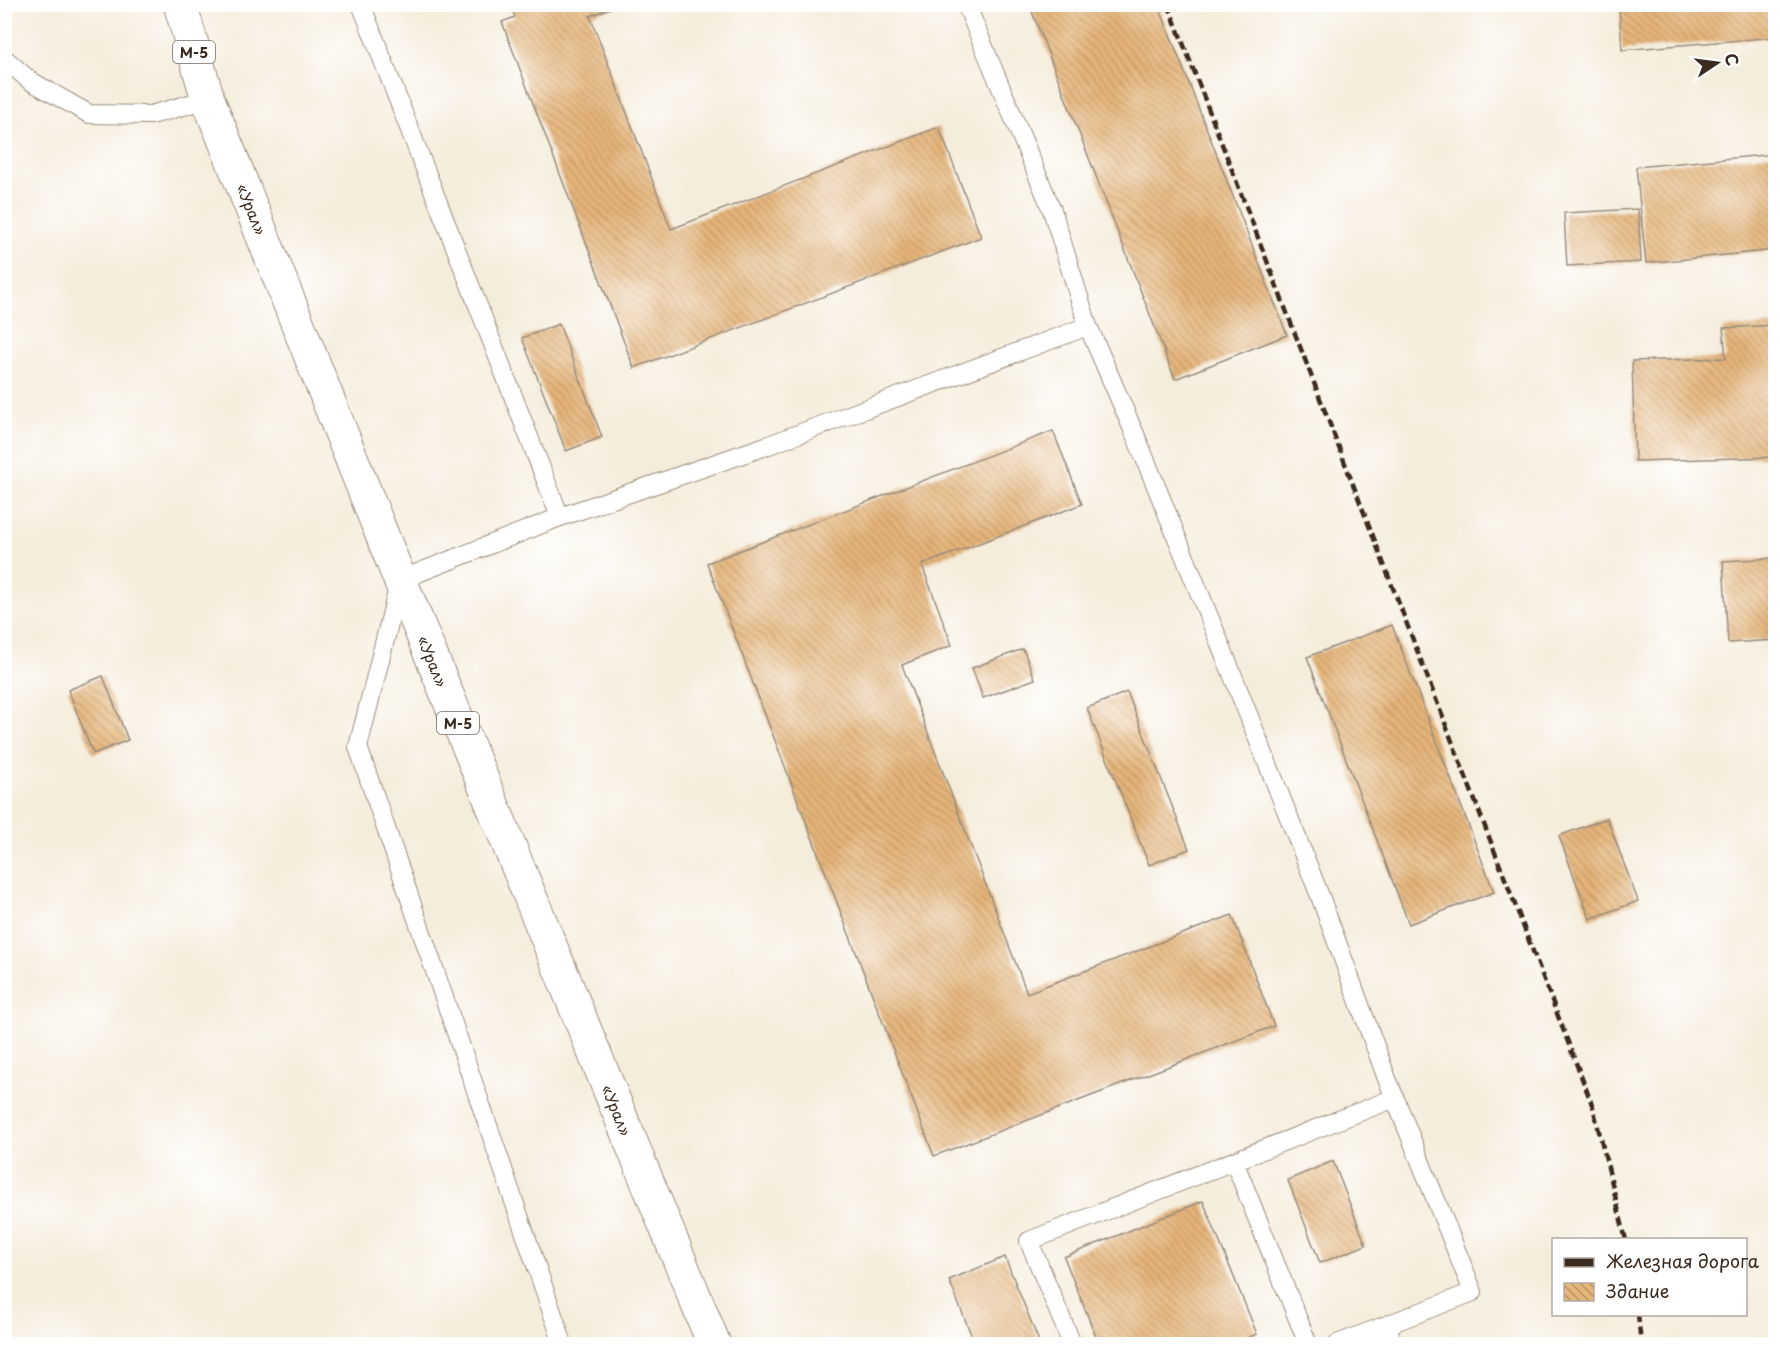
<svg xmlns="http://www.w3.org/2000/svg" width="1780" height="1349" font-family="'Playpen Sans',sans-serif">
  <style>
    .building { fill: url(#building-back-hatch) }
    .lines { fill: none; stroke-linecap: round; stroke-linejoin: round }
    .lane-casing { stroke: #988c7c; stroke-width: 20 }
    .highway-casing { stroke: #988c7c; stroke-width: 35 }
    .lane { stroke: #fff; stroke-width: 18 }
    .highway { stroke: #fff; stroke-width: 33 }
    .rail { stroke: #3b2a1e; stroke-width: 4.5; stroke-dasharray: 9 4.5; stroke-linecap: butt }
    .labels { text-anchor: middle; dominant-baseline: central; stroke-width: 4.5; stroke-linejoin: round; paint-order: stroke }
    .shield { fill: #fff; stroke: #766a62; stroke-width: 1.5 }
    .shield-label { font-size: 14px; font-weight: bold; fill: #3b2a1e }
    .street-label { font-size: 15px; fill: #3b2a1e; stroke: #fff }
  </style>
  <defs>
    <pattern id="building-back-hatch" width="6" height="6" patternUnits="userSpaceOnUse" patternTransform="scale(1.5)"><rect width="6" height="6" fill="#e6b579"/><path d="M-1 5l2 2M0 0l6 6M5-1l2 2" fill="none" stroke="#bc9363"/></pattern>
  </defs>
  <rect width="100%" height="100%" fill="#fff"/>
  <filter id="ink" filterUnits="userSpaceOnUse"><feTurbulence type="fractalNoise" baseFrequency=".0167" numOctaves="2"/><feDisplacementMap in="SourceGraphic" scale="12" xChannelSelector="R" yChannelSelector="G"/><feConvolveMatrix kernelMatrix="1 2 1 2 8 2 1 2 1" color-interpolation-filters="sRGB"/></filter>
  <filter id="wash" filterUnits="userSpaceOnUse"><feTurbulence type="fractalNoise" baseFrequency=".008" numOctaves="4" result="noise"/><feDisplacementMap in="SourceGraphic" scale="24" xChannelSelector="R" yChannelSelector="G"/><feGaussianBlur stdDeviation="1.35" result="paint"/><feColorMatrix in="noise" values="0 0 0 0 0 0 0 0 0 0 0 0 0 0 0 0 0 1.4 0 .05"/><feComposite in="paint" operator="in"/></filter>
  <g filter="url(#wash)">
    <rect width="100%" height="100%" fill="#f5eddb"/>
    <g id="blocks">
      <!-- building -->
      <path class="building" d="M510,4h111l-31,12 81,213 268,-102 42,110 -347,131 -132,-346 13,-5z
        M1029,4h129l129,331 -112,44z
        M1619,5h157v32l-154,13z
        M1776,154v96l-130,13 -10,-96z
        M1638,209l3,53 -74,4 -3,-53z
        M559,324l43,113 -36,14 -44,-113z
        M1776,325v132l-141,4 -3,-100 94,-3 -3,-30z
        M1053,431l29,73 -160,61 30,80 -50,20 125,328 205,-78 42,111 -340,130 -227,-593z
        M1776,558v82l-48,3 -5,-82z
        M1392,625l102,267 -85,32 -102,-267z
        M1023,649l12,30 -52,19 -11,-30z
        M103,676l25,64 -35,14 -25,-64z
        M1127,692l62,157 -40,16 -62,-157z
        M1607,818l31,83 -48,18 -31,-83z
        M1333,1161l33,84 -46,18 -32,-83z
        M1203,1201l54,133 -26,10h-132l-35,-87z
        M1005,1257l35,87h-65l-26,-64z"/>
    </g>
  </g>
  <g filter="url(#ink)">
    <use href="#blocks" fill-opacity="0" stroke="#988c7c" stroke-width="1.5"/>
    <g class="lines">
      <defs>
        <path id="lane" d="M361,4l199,513 -160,63 -42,167 205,597
          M966,4l86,206 36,116 49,113 92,227 91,230 66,180 87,216 -136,52
          M4,58l25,22 60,34 62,1 57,-16
          M560,517l206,-71 322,-120
          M1234,1161l74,183
          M1386,1326l8,18
          M1072,1344l-43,-103 366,-143"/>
        <path id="highway" d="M180,4l28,95 192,481 314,764"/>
      </defs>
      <!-- lane casing -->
      <use href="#lane" class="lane-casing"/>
      <!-- highway casing -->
      <use href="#highway" class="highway-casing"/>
      <!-- lane -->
      <use href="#lane" class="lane"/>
      <!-- highway -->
      <use href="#highway" class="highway"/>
      <!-- rail -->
      <path class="rail" d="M1168,4l425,1103 33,133
        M1638,1314l3,30"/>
    </g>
  </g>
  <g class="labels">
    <!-- shield labels -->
    <g class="shield">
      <rect x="173" y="41" width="42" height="22" rx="4.5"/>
      <rect x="437" y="712" width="42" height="22" rx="4.5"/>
    </g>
    <g class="shield-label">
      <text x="194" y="52">М-5</text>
      <text x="458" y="723">М-5</text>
    </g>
    <!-- street labels -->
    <g class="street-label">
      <text transform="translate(252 209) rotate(68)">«Урал»</text>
      <text transform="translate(433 661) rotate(68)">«Урал»</text>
      <text transform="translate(617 1110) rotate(68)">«Урал»</text>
    </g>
  </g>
  <!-- margin -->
  <rect width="1780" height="1349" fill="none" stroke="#fff" stroke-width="24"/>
  <!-- legend -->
  <rect x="1552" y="1238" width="195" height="78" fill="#ffffff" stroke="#b1aaa5" stroke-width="1.5"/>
  <rect x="1564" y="1258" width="30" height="9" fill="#3b2a1e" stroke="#b1aaa5" stroke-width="1.5"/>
  <text x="1606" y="1268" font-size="18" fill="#3b2a1e">Железная дорога</text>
  <rect x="1564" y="1283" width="30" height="18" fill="url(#building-back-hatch)" stroke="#b1aaa5" stroke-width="1.5"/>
  <text x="1606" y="1298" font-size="18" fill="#3b2a1e">Здание</text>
  <!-- north arrow -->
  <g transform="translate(1717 63) rotate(77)" stroke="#ffffff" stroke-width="4.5" paint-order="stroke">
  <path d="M0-4.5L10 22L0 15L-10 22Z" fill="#3b2a1e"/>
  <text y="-9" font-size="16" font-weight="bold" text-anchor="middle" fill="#3b2a1e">С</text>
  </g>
</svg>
